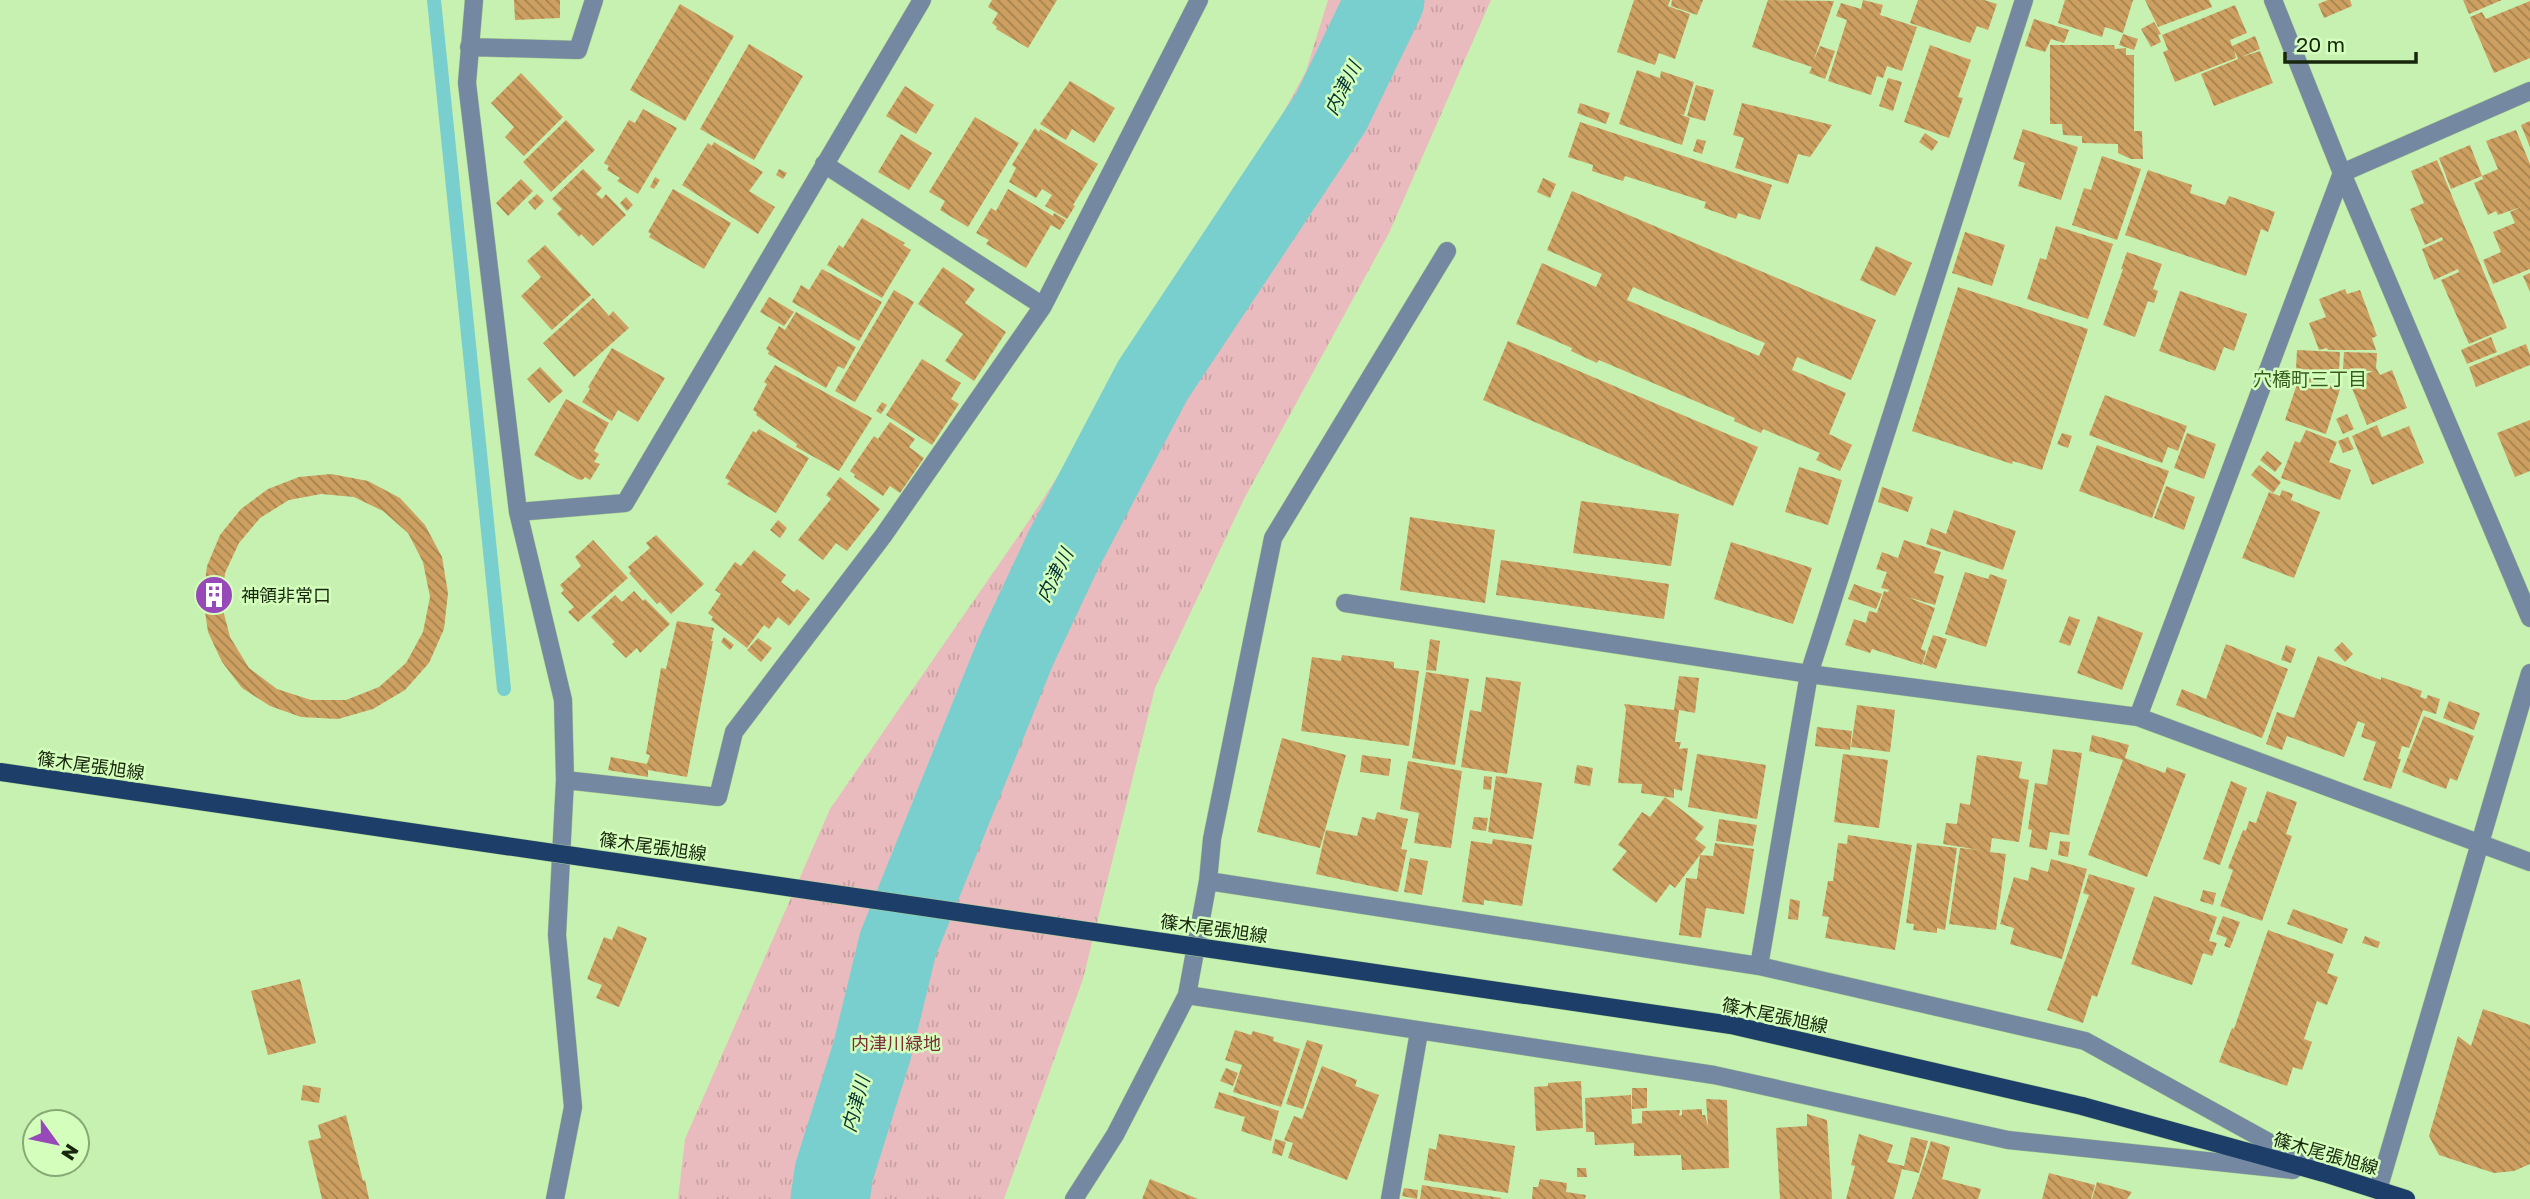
<svg xmlns="http://www.w3.org/2000/svg" width="2530" height="1199" font-family="'Golos Text','Noto Sans JP',sans-serif">
  <style>
    .park { fill: url(#park-tufts) }
    .lines { fill: none; stroke-linecap: round; stroke-linejoin: round }
    .stream { stroke: #79cfce; stroke-width: 14 }
    .river { stroke: #79cfce; stroke-width: 79 }
    .building { fill: url(#building-back-hatch); fill-rule: evenodd }
    .minor-casing { stroke: #a7cc93; stroke-width: 19 }
    .major-casing { stroke: #a7cc93; stroke-width: 19 }
    .minor { stroke: #7588a1; stroke-width: 18 }
    .major { stroke: #1c3e68; stroke-width: 18 }
    .major-bridge-casing { stroke: #a7cc93; stroke-width: 19; stroke-linecap: butt }
    .major-bridge { stroke: #1c3e68; stroke-width: 18 }
    .labels { text-anchor: middle; dominant-baseline: central; stroke-width: 5; stroke-linejoin: round; paint-order: stroke }
    .poi-label { font-size: 18px; fill: #17260d; stroke: #d4febc; text-anchor: start }
    .street-label { font-size: 18px; fill: #17260d; stroke: #d4febc }
    .park-label { font-size: 18px; fill: #7d2b38; stroke: #d4febc }
    .water-label { font-size: 19px; font-style: italic; fill: #073333; stroke: #d4febc }
    .neighbourhood-label { font-size: 19px; fill: #385b1f; stroke: #d4febc }
  </style>
  <defs>
    <pattern id="park-tufts" width="24" height="20" patternUnits="userSpaceOnUse" patternTransform="scale(1.75)"><rect width="24" height="20" fill="#eabbbe"/><path d="M3 7l-1-3M5 7V3M7 7l1-3M15 17l-1-3M17 17v-4M19 17l1-3" fill="none" stroke="#c8a1a2"/></pattern>
    <pattern id="building-back-hatch" width="6" height="6" patternUnits="userSpaceOnUse" patternTransform="scale(1.75)"><rect width="6" height="6" fill="#cda061"/><path d="M-1 5l2 2M0 0l6 6M5-1l2 2" fill="none" stroke="#a5824e"/></pattern>
  </defs>
  <rect width="100%" height="100%" fill="#c7f1b0"/>
  <!-- park -->
  <path class="park" d="M1328,0h163l-102,233 -145,266 -89,189 -72,291 -79,220h-326l7,-60 145,-330 198,-287 201,-310 77,-141z"/>
  <g class="lines">
    <!-- stream -->
    <path class="stream" d="M434,0l70,689"/>
    <!-- river -->
    <path class="river" d="M830,1199l4,-27 38,-121 26,-107 118,-293 48,-102 89,-169 178,-268 54,-112"/>
  </g>
  <!-- building -->
  <path class="building" d="M514,0h46v18l-45,2z
    M992,0h65l-29,48 -32,-19 1,-2 -5,-4 6,-10 -10,-6z
    M1634,0h36l-2,6 22,8 -15,45 -16,-6 -4,12 -38,-13z
    M1672,0h31l-6,15 -26,-9z
    M1768,0l66,1 -21,61 7,-16 15,5 -10,28 -16,-6 3,-6 -60,-20z
    M1863,0l20,5 -3,10 37,12 -15,44 -15,-5 -4,12 -6,-2 -6,19 -43,-14 19,-61 -11,-4 5,-13 20,6z
    M1918,0h66l13,4 -9,26 -11,-4 -7,17 -60,-20z
    M2065,0h68l-10,33 -18,-6 -3,10 -44,-14z
    M2145,0h64l3,7 -54,20z
    M2328,0h22l2,6 -28,12 -6,-14z
    M2463,0h39l-33,14z
    M2530,1v57l-36,15 -24,-56 12,-5 4,7z
    M680,4l54,32 -49,85 -55,-31z
    M2235,5l12,28 -17,7 2,6 23,-10 5,13 -19,8 19,-6 13,32 -59,23 -13,-32 37,-15 -4,-10 2,9 -61,24 -12,-30 5,-2 -6,-15z
    M2034,19l35,11 -5,13 -13,-4 -6,13 -20,-6z
    M2154,22l7,12 -3,1 3,7 -10,5 -10,-18z
    M2123,34l15,5 -4,11 -15,-5z
    M749,44l54,32 -49,84 -54,-31z
    M1930,45l41,15 -13,37 5,1 -14,40 -45,-16z
    M2050,45h64l1,4 11,-1v7h8v76h8l1,28h-12l-13,-6v-9l-36,-1v-7l-19,-1 -1,-11h-12z
    M1637,70l23,8 1,-7 33,11 -10,33 -5,-1 11,4 -8,27 -63,-21z
    M521,73l42,44 -39,39 -19,-19 9,-10 -23,-24z
    M1888,78l14,4 -9,29 -14,-5z
    M1070,81l45,27 -21,35 -22,-14 -6,11 -26,-16z
    M1696,85l18,5 -9,31 -18,-5z
    M905,86l29,19 -18,29 -30,-18z
    M1580,103l30,10 -4,11 -29,-11z
    M1742,103l90,22 -22,32 -12,-3 -10,30 -53,-16 9,-30 -11,-3z
    M643,109l34,19 -39,66 -21,-13 3,-3 -13,-8 2,-4 -5,-3 25,-43 6,3z
    M975,117l44,26 -51,84 -28,-17 5,-9 -16,-9z
    M566,120l29,30 -44,42 -28,-30z
    M2530,121v26l-9,-22z
    M1580,122l192,63 -12,35 -22,-7 -2,6 -32,-11 2,-6 -81,-26 -2,5 -31,-10 1,-6 -25,-8z
    M1035,128l4,4 1,-3 58,35 -25,41 2,1 -8,13 -22,-13 7,-11 -10,-6 -6,9 -27,-16 7,-14 -4,-3z
    M2023,129l55,18 -17,53 -43,-14 7,-23 -12,-4z
    M2516,130l14,34v105l-37,15 -10,-24 18,-8 -8,-20 22,-9 -5,-11 11,-5 -23,8 -2,-4 -8,4 -14,-32 9,-4 -1,-3 16,-7 -12,-28z
    M1925,133l13,9 -6,9 -13,-9z
    M901,134l31,19 -23,37 -31,-18z
    M1697,139l9,2 -4,13 -9,-3z
    M714,142l49,30 -14,19 26,16 -17,27 -76,-49 26,-42 4,3z
    M2470,145l12,31 -31,13 -12,-31z
    M2102,156l39,13 -24,71 -45,-15 12,-37 7,2z
    M2437,160l70,168 -38,16 -28,-64 18,-8 -1,-3 -24,11 -12,-31 21,-9 -1,-3 -17,8 -15,-36 14,-6 -13,-32z
    M583,169l19,19 -6,6 6,5 4,-5 20,21 -33,31 -12,-12 -2,3 -22,-23 5,-5 -10,-10z
    M779,169l8,4 -4,6 -7,-4z
    M2148,170l44,15 -2,8 35,12 4,-9 46,16 -7,20 -7,-3 -15,47 -121,-41z
    M655,177l5,3 -6,9 -4,-2z
    M1543,178l13,6 -6,14 -13,-6z
    M521,179l12,12 -25,25 -12,-13z
    M673,189l58,34 -27,46 -55,-32 2,-3 -3,-2z
    M1008,189l45,27 1,-3 12,7 -6,10 -9,-5 -25,43 -40,-24 3,-4 -13,-7 15,-25 5,3z
    M1572,191l304,129 -25,60 -54,-23 -5,13 54,23 -17,41 23,11 -12,26 -24,-11 4,-7 -57,-24 -2,4 -27,-12 1,-3 -136,-58 -2,3 -26,-12 1,-3 -56,-24 26,-61 54,24 6,-13 -55,-24zM1633,287l132,56 -6,13 -132,-56z
    M537,194l7,7 -9,9 -7,-8z
    M626,197l7,8 -6,6 -7,-8z
    M862,218l43,25 -2,2 8,5 -29,48 -55,-33 12,-20 4,3z
    M2056,226l57,18 -25,75 -61,-20 13,-41 6,2z
    M1965,232l40,13 -13,41 -40,-13z
    M545,245l46,50 -39,35 -31,-34 20,-19 -14,-16z
    M1876,246l36,17 -17,33 -35,-16z
    M2127,252l35,12 -9,25 5,2 -4,12 -6,-2 -13,36 -32,-12 20,-56h-2z
    M943,267l32,22 -10,14 41,29 -32,49 -29,-20 18,-27 -45,-30z
    M822,269l60,33 -23,39 -67,-39 9,-17 8,5z
    M2530,273v19l-7,-16z
    M1958,287l130,42 -46,141 -29,-9 -1,3 -100,-33z
    M2345,289l2,5 13,-4 17,46 -5,2 4,12h-48l-1,-2 -8,2 -10,-27 17,-6 -7,-18z
    M894,290l20,12 -59,100 -20,-11z
    M2180,291l67,23 -13,37 -10,-4 -9,24 -56,-20z
    M769,297l25,15 -10,14 -24,-14z
    M593,298l16,18 4,-5 16,17 -55,49 -31,-34z
    M796,312l60,35 -12,22 -6,-3 -12,22 -58,-34 1,-3 -3,-2 13,-23 6,4z
    M2491,337l6,15 -30,12 -6,-14z
    M1508,341l250,106 -25,59 -250,-106z
    M2526,344l4,11v10l-54,22 -7,-20z
    M612,348l53,30 -27,44 -20,-12 -6,11 -30,-19 8,-13 -2,-2z
    M2297,350l43,2 -1,19 -43,-2z
    M2344,352l33,1 -1,15 4,7 12,-5 15,38 -40,17 -18,-44 24,-10 -30,-1z
    M922,359l39,24 -10,16 8,5 -27,41 -46,-30z
    M775,365l97,53 -33,53 -43,-24 1,-3 -41,-29 1,-2 -4,-3 14,-26 -3,-2z
    M540,367l23,24 -14,12 -22,-24z
    M2300,375l40,14 -14,45 -41,-14z
    M2105,395l82,31 -9,25 -10,-4 -6,16 -73,-28z
    M566,399l43,24 -15,28 5,3 -5,8 6,2 -10,16 -5,-3 -3,3 -5,-1 -43,-24z
    M882,402l5,3 -6,9 -5,-3z
    M2347,414l7,15 -11,5 -7,-15z
    M2530,420v51l-15,6 -18,-44z
    M890,422l25,17 -6,8 15,11 -24,35 -10,-7 -7,10 -29,-19 1,-2 -5,-4 24,-35 4,3z
    M2377,425l5,12 27,-11 15,37 -52,22 -20,-49z
    M759,429l50,29 -33,55 -49,-29 3,-3 -5,-3 28,-47 3,2z
    M2306,430l31,12 -8,20 22,8 -11,30 -59,-22 14,-37 5,2z
    M2062,433l10,3 -4,12 -11,-4z
    M2187,433l29,11 -12,35 -30,-11z
    M2348,437l6,12 -11,4 -5,-12z
    M2097,445l72,26 -17,47 -73,-27z
    M2267,451l15,12 -7,9 -15,-12z
    M2259,465l22,17 -8,11 -22,-18z
    M1799,467l43,13 -14,45 -43,-13z
    M331,474l37,7 32,17 25,27 17,32 6,36 -4,36 -15,34 -24,27 -32,19 -35,10 -37,-2 -31,-11 -28,-18 -20,-26 -14,-30 -5,-34 4,-32 13,-31 21,-26 27,-20 31,-12zM321,494l33,3 29,14 25,22 15,29 7,35 -7,35 -17,31 -27,24 -33,13h-35l-34,-11 -28,-21 -19,-31 -8,-31 3,-33 14,-30 21,-25 29,-18z
    M840,477l40,32 -33,42 -11,-8 -13,17 -25,-20 33,-41 -5,-4z
    M2166,486l29,11 -11,33 -30,-12z
    M1882,487l31,10 -5,15 -30,-10z
    M2282,490l11,4 -2,6 29,12 -26,66 -52,-20 27,-66 11,4z
    M1581,501l98,13 -8,52 -98,-13z
    M1954,510l62,21 -13,39 -77,-26 5,-16 15,6z
    M1410,517l85,13 -10,73 -85,-13z
    M778,520l9,8 -7,10 -10,-8z
    M656,535l48,49 -33,30 -11,-12 -3,2 -28,-31 2,-2 -3,-4 22,-19 -4,-5z
    M593,540l35,38 -50,44 -10,-10 6,-5 -13,-14 3,-3 -4,-5 21,-19 -6,-9z
    M1904,540l37,12 -7,21 10,3 -9,29 -28,-8 28,11 -14,41 5,2 -4,14 -50,-16 -2,4 -25,-8 9,-26 12,4 3,-12 8,2 7,-22 4,1 1,-2 -8,-2 6,-16 -11,-3 6,-17 16,6z
    M1731,542l81,26 -19,56 -79,-25z
    M754,550l32,25 -5,7 13,10 3,-3 13,10 -21,27 -11,-9 -9,12 -5,-4 -17,23 -36,-28 2,-3 -5,-4 13,-19 -6,-4 20,-28 6,4z
    M1501,560l168,24 -5,35 -168,-24z
    M1965,572l23,7 2,-5 17,6 -21,67 -41,-13z
    M1854,584l28,10 -6,15 -28,-10z
    M634,591l9,10 2,-2 25,25 -30,29 -3,-5 -11,10 -14,-14 3,-2 -24,-25 24,-22 7,7z
    M2069,616l11,4 -10,26 -11,-4z
    M2098,616l45,17 -21,57 -45,-17z
    M677,621l37,7 -3,13h2l-26,136 -39,-7v7l-40,-7 3,-13 36,7 3,-9 -4,-1 15,-86 5,1z
    M1933,635l14,4 -11,30 -13,-5z
    M724,637l10,8 -4,5 -9,-8z
    M758,638l14,10 -11,14 -14,-12z
    M1430,639l10,2 -4,30 -10,-1z
    M2342,642l11,12 -8,8 -11,-12z
    M2226,644l62,25 -26,69 -86,-33 6,-16 24,10z
    M2286,645l10,4 -5,14 -10,-3z
    M1342,655l52,7v6l25,3 -10,75 -108,-15 11,-74 29,4z
    M2318,656l63,24v-3l41,14 -2,6 6,2 2,-4 12,4 -4,15 -13,-4 -14,38 -7,-2 -4,13h3l-10,30 -28,-9 13,-38 -15,-5 4,-13 -7,-3 -14,36 -57,-21 -5,14 -16,-6 11,-32 17,6z
    M1426,672l43,7 -14,86 -43,-7z
    M1679,676l20,2 -4,35 -16,-3 -4,32h6l-2,7 9,-1 -6,43 -8,-2v9l-33,-5 1,-9 -24,-1 8,-74 -2,-5 50,6z
    M1486,677l35,5 -14,92 -46,-7 9,-57 11,2z
    M2449,701l31,12 -6,17 -31,-12z
    M1857,705l38,5 -5,42 -39,-5z
    M2424,716l50,20 -17,45 -7,-3 -4,11 -44,-17z
    M1817,727l35,4 -2,19 -35,-4z
    M2092,735l37,10 -4,13 40,15 2,-6 19,7 -39,103 -59,-22 35,-95 -34,-9z
    M1282,738l64,17 -26,93 -63,-16z
    M2053,749l29,4 -13,82 -19,-3 -3,18 -18,-3 3,-17 -4,-1 7,-46 12,2z
    M1697,754l69,11 -9,54 -69,-12z
    M1843,754l45,6 -9,68 -45,-6z
    M1362,755l29,4 -2,17 -29,-4z
    M1977,755l45,7 -3,16 10,2 -10,62 -27,-4 -2,14 16,2 -10,76 -47,-6 11,-76 19,2 -36,-6 3,-21 11,1 3,-21 10,2z
    M1408,761l54,10 -11,77 -37,-5 5,-30 -19,-4z
    M1577,765l16,3 -3,18 -16,-3z
    M1484,776l8,1 -1,13 -8,-1z
    M1496,776l46,7 -9,56 -45,-7z
    M2231,781l16,7 -27,77 -17,-6z
    M2267,791l30,11 -11,32 6,2 -30,85 -42,-15 13,-36 -5,-2 15,-38 3,1 3,-10 7,2z
    M1665,797l39,30 -9,12 11,8 -31,41 -5,-4 -14,19 -44,-33 15,-19 -9,-6 24,-33 8,5z
    M1377,812l31,7 -7,30 6,1 -9,42 -82,-18 10,-44 31,6 5,-19 13,3z
    M1474,817l14,1 -2,13 -14,-2z
    M1719,819l38,6 -4,21 -37,-5z
    M1848,835l64,10 -17,105 -70,-12 4,-21 -7,-1 6,-35h5l5,-38 9,1z
    M1493,839l39,6 -10,61 -38,-6v5l-22,-3 9,-61 21,3z
    M2060,841l10,1 -2,15 -10,-2z
    M1715,843l39,6 -10,65 -38,-6 -5,30 -22,-3 7,-57 11,1 3,-24 13,1z
    M1917,843l40,5 -12,82 -8,-2v5l-24,-3 1,-6 -8,-1z
    M1410,858l18,3 -6,34 -18,-3z
    M2051,859l36,10 -25,90 -52,-15 4,-16 -14,-4 14,-47 14,4 3,-14 17,5z
    M2089,874l46,14 -38,109 -5,-2 -9,28 -36,-13 42,-115 -6,-2z
    M2203,890l13,3 -3,12 -13,-4z
    M2154,896l63,21 -8,24 8,2 -5,13 -9,-3 -11,32 -61,-21z
    M1790,899l10,2 -2,19 -10,-1z
    M2293,909l55,20 -6,15 -55,-20z
    M2223,916l17,6 -10,26 -6,-2 3,-8 -11,-4z
    M618,926l29,12 -28,69 -23,-9 6,-13 -15,-6 17,-42 8,3z
    M2268,930l66,24 -7,19 11,4 -11,28 -10,-4 -13,38 8,3 -10,28 -9,-3 -6,19 -68,-24 13,-34 2,1z
    M2365,936l15,6 -2,6 -16,-5z
    M300,979l16,64 -48,12 -17,-64z
    M2483,1009l47,16v139l-16,7 -20,2 -55,-18 -10,-19 29,-100 13,10z
    M1235,1030l16,5 2,-4 21,6 -1,4 27,8 -19,58 -48,-15 9,-27 -17,-5z
    M1307,1040l16,5 -20,64 -17,-5z
    M1322,1066l35,14 -2,6 24,9 -32,85 -59,-22 5,-15 -9,-3 10,-24 8,3z
    M1226,1068l12,5 -5,13 -13,-5z
    M1581,1081l2,47 -47,3 -2,-44 14,-1v-3z
    M303,1085l18,3 -2,15 -18,-3z
    M1632,1088h15v20l-15,1z
    M1219,1092l60,19 -8,30 -30,-10 4,-14 -31,-9z
    M1631,1095l1,29 10,-1v-12l38,-1 -1,6 3,-1v-5l20,-1v6h3l3,11 -2,-27 21,1 2,68 -47,2 -1,-15 -47,1v-13l-39,2 -1,-13h-8l-1,-34z
    M1807,1114l20,6 5,79h-52l-4,-71 31,-2z
    M346,1115l17,66 2,-1 4,19h-47l-14,-58 13,-3 -3,-13z
    M1439,1134l76,12 -7,47 -84,-13 5,-32 7,2z
    M1859,1134l34,11 -6,17 17,4 7,-29 17,4 -9,32 -17,-4 -8,30h-48l9,-33 -4,-1z
    M1275,1139l11,3 -4,14 -10,-3z
    M1931,1141l19,6 -8,32 39,10 -3,10h-66z
    M1577,1168h9l1,9h-10z
    M2049,1173l46,12 -4,14h-49z
    M1150,1179l48,20h-56z
    M1540,1179l27,4 -1,9 20,3 -1,4h-53l1,-12h5z
    M2097,1182l35,10 -5,7h-35z
    M1422,1185l79,13v1h-81z
    M1404,1188l14,2 -1,9 -15,-3z"/>
  <g class="lines">
    <defs>
      <path id="minor" d="M474,0l-7,83 51,429 45,188 2,80 -8,155 16,172 -18,92
        M2273,0l69,173 188,445
        M469,47l109,3 16,-50
        M824,164l219,142
        M518,512l107,-9 297,-503
        M1345,603l464,71 329,43 392,145
        M2138,717l204,-544 188,-82
        M565,780l153,17 16,-65 149,-196 160,-230 156,-306
        M1208,881l551,85 326,75 227,125
        M1759,966l50,-292 215,-674
        M1187,995l527,80 294,65 285,30
        M2378,1190l152,-517
        M1074,1199l41,-64 72,-140 21,-114 4,-42 61,-301 174,-287
        M1390,1199l29,-167"/>
      <path id="major" d="M2082,1106l242,67 82,26"/>
    </defs>
    <!-- minor casing -->
    <use href="#minor" class="minor-casing"/>
    <!-- major casing -->
    <use href="#major" class="major-casing"/>
    <!-- minor -->
    <use href="#minor" class="minor"/>
    <!-- major -->
    <use href="#major" class="major"/>
    <defs>
      <path id="major-bridge" d="M0,772l1731,253 351,81"/>
    </defs>
    <!-- major-bridge casing -->
    <use href="#major-bridge" class="major-bridge-casing"/>
    <!-- major-bridge -->
    <use href="#major-bridge" class="major-bridge"/>
  </g>
  <!-- icons -->
  <defs>
    <symbol id="building-disc" viewBox="-11 -11 22 22"><circle r="9.5" fill="#9849b9" stroke="#d4febc"/><path d="M-4-6H4V6H1V3H-1V6H-4ZM-2.5-4.3h1.7v1.8h-1.7ZM.8-4.3h1.7v1.8H.8ZM-2.5-1h1.7V.8h-1.7ZM.8-1h1.7V.8H.8Z" fill="#fff"/></symbol>
  </defs>
  <g fill-rule="evenodd">
    <use href="#building-disc" x="192" y="573" width="44" height="44"/>
  </g>
  <g class="labels">
    <!-- poi labels -->
    <g class="poi-label">
      <text x="241" y="595">神領非常口</text>
    </g>
    <!-- street labels -->
    <g class="street-label">
      <text transform="translate(91 765) rotate(8)">篠木尾張旭線</text>
      <text transform="translate(653 846) rotate(8)">篠木尾張旭線</text>
      <text transform="translate(1214 928) rotate(8)">篠木尾張旭線</text>
      <text transform="translate(1775 1015) rotate(12)">篠木尾張旭線</text>
      <text transform="translate(2326 1153) rotate(16)">篠木尾張旭線</text>
    </g>
    <!-- park labels -->
    <g class="park-label">
      <text x="896" y="1043">内津川緑地</text>
    </g>
    <!-- water labels -->
    <g class="water-label">
      <text transform="translate(1342 88) rotate(-63)">内津川</text>
      <text transform="translate(1054 575) rotate(-63)">内津川</text>
      <text transform="translate(855 1104) rotate(-75)">内津川</text>
    </g>
    <!-- neighbourhood labels -->
    <g class="neighbourhood-label">
      <text x="2310" y="378">穴橋町三丁目</text>
    </g>
  </g>
  <!-- north arrow -->
  <g transform="translate(56 1143) rotate(123)"><circle r="33" fill="#d4febc" stroke="#88a876" stroke-width="2"/>
  <path d="M0-5L12 26L0 18L-12 26Z" fill="#9849b9"/>
  <text y="-10" font-size="19" font-weight="bold" text-anchor="middle" fill="#17260d">N</text>
  </g>
  <!-- scale -->
  <path d="M2285 52v10h131v-10" fill="none" stroke="#17260d" stroke-width="3.5"/>
  <text x="2296" y="52" font-size="21" fill="#17260d" stroke="#d4febc" stroke-width="5" paint-order="stroke">20 m</text>
</svg>
